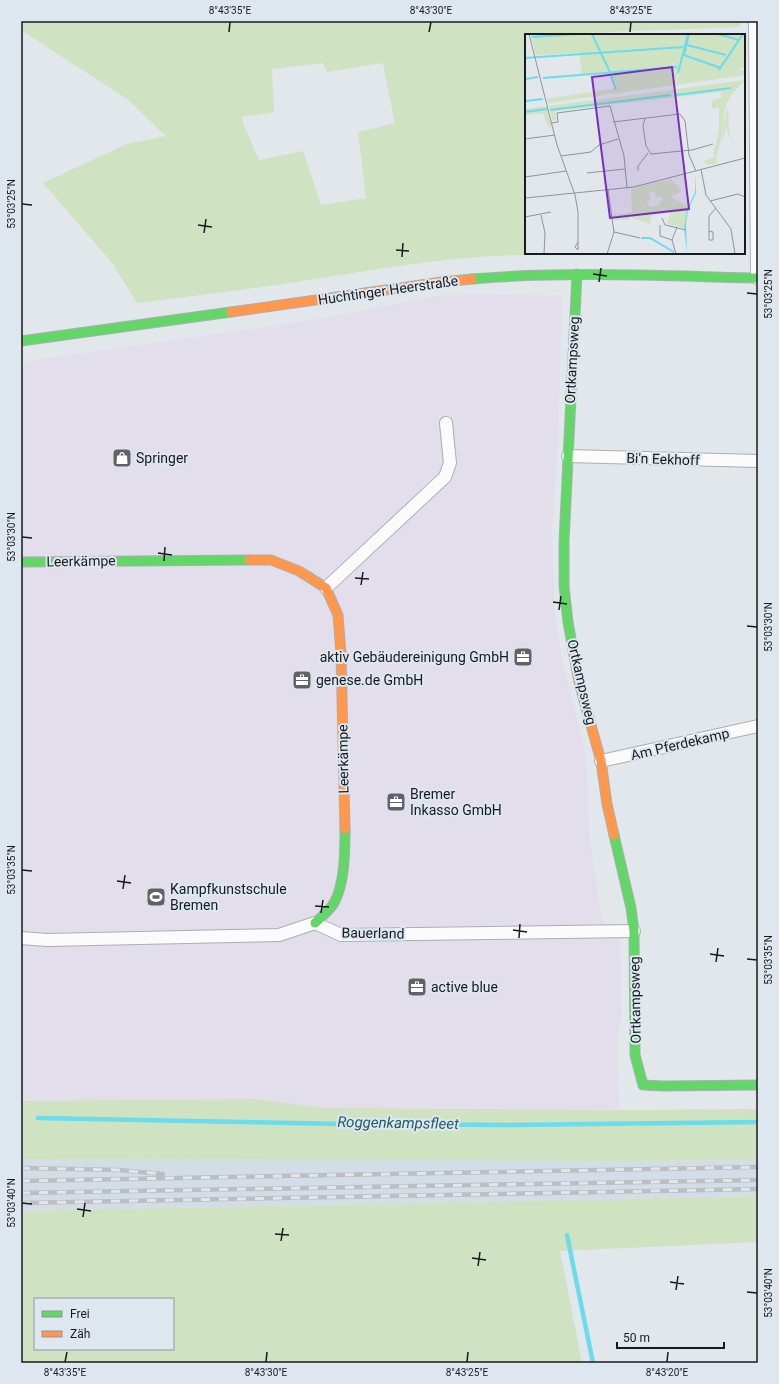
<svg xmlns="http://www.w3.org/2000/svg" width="779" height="1384" font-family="Roboto,sans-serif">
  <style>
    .industrial { fill: #e2deeb }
    .built { fill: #d2dde7 }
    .green { fill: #cfe2c1; fill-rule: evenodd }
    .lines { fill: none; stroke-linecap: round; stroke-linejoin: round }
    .stream { stroke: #6adceb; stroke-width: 4.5 }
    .street-casing { stroke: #abafb3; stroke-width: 14 }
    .fast-casing { stroke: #abafb3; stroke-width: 11 }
    .slow-casing { stroke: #abafb3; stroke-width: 11 }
    .street { stroke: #fbfbfc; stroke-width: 12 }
    .fast { stroke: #63d668; stroke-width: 9 }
    .slow { stroke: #ff974d; stroke-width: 9 }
    .rail-casing { stroke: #bdbebf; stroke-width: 4.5 }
    .rail { stroke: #dee7f0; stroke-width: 3; stroke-dasharray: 9; stroke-linecap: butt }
    .ticks { fill: none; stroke: #181b1e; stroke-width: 1.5 }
    .labels { text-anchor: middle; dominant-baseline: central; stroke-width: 4; stroke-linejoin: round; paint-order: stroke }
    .street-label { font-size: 14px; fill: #181b1e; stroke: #dee7f0 }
    .poi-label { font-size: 14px; fill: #181b1e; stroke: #dee7f0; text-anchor: start }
    .water-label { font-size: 15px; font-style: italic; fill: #1e5c64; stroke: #dee7f0 }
    .inset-river { fill: none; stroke: #6adceb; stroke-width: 2 }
    .inset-road { fill: none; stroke: #91959a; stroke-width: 1 }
    .view { fill: #7b2cbf; fill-opacity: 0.15; stroke: #7b2cbf; stroke-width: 2 }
    .inset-edge { fill: none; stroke: #181b1e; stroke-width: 2 }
    .neatline { fill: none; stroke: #181b1e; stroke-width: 1.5 }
    .ticks-label { font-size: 10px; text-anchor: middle; fill: #181b1e }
  </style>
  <rect width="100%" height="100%" fill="#e2e7ec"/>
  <!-- industrial -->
  <path class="industrial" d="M507,294l55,2 -4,145 -6,88 3,83 8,53 23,90 4,86 12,78 18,19 2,82 -5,12 2,77 -294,-1 -70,-9 -234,2v-739l286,-41 136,-26z"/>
  <!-- built -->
  <path class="built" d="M21,1159l618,2 119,-1v36l-737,15z"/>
  <!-- green -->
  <path class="green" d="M21,21h720l-1,6 -214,8v218h15v2c-78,-1 -155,13 -232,25 -57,9 -114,16 -172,23l-24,-39 -70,-81 84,-39 39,-8 -39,-37 -106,-69zM323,63l4,9 56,-9 12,60 -37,9 8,66 -45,7 -18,-54 -44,9 -16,-37 -1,-6 32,-5 -2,-43z
    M255,1099l70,9 312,2 121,-1v51l-119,1 -618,-2v-58z
    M758,1196v46l-198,9 22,112h-561v-152zM35,1299h138v50h-138z"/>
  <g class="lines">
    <!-- stream -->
    <path class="stream" d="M38,1118l305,6 168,1 247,-3
      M567,1235l26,128"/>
    <defs>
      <path id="street" d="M755,21l2,257
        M568,456l190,5
        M326,588l119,-111 5,-14 -4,-40
        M601,761l157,-35
        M21,938l26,2 232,-5 36,-12 26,12 293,-4"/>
      <path id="fast" d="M472,279c95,-8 191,-3 286,-1
        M21,341l210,-29
        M21,562l228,-2
        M574,655l-6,-33 -4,-36v-44l13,-268
        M614,835l17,73 3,23 1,124 8,30 20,1 95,-1
        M315,923c6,-6 15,-13 19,-20 11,-20 11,-52 11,-74"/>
      <path id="slow" d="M231,312l211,-30 30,-3
        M249,560h22l28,11 27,17 12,27 3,39 4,175
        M574,655l5,27 22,79 6,43 7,31"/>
    </defs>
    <!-- street casing -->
    <use href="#street" class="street-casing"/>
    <!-- fast casing -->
    <use href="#fast" class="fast-casing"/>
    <!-- slow casing -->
    <use href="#slow" class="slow-casing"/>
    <!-- street -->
    <use href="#street" class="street"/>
    <!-- fast -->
    <use href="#fast" class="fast"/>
    <!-- slow -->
    <use href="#slow" class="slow"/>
    <defs>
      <path id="rail" d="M21,1168l97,2 45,4
        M21,1181l737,-14
        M21,1193l737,-13
        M21,1203l737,-14"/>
    </defs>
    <!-- rail casing -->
    <use href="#rail" class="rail-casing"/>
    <!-- rail -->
    <use href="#rail" class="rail"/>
  </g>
  <!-- ticks -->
  <path class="ticks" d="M229,32l1,-10M429,32l2,-10M630,32l1,-10M22,204l10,1M198,225l14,2M204,233l2,-14M396,250l13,1M402,257l1,-14M593,274l14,2M599,282l2,-14M747,293l10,1M22,537l10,1M158,553l14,2M164,561l1,-14M355,578l14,1M361,585l2,-13M553,602l14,2M559,610l2,-14M747,626l10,1M22,870l10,1M117,881l14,2M123,889l2,-14M315,906l14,1M321,913l2,-13M513,930l14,2M519,938l1,-14M710,954l14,2M747,959l10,1M716,962l2,-14M22,1203l10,1M77,1209l14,2M83,1217l2,-14M275,1234l14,1M281,1241l2,-13M472,1258l14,2M478,1266l2,-14M670,1282l14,2M676,1290l2,-14M747,1292l10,1M65,1362l2,-10M266,1362l1,-10M467,1362l1,-10M667,1362l1,-10"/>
  <!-- icons -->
  <defs>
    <symbol id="shop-square" viewBox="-11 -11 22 22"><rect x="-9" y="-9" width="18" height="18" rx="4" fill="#5f6266" stroke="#dee7f0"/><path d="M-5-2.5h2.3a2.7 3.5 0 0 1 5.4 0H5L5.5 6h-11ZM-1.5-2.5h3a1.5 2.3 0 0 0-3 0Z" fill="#fff"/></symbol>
    <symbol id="office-square" viewBox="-11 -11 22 22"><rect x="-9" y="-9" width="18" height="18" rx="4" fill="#5f6266" stroke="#dee7f0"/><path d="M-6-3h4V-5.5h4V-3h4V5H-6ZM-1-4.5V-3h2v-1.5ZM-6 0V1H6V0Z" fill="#fff"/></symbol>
    <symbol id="stadium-square" viewBox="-11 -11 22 22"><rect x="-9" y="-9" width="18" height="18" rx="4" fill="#5f6266" stroke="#dee7f0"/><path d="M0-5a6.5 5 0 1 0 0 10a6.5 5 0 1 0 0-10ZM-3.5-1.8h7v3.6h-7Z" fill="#fff"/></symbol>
  </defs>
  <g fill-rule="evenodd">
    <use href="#shop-square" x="111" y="447" width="22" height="22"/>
    <use href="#office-square" x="512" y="646" width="22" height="22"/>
    <use href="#office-square" x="291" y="669" width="22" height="22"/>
    <use href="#office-square" x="385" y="791" width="22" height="22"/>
    <use href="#stadium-square" x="145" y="886" width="22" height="22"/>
    <use href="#office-square" x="406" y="976" width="22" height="22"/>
  </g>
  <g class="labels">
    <!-- street labels -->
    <g class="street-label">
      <text transform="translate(388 290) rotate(-8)">Huchtinger Heerstraße</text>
      <text transform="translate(572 360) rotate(-87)">Ortkampsweg</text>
      <text transform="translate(663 459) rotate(2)">Bi'n Eekhoff</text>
      <text transform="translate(81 561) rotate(-1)">Leerkämpe</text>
      <text transform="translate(582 682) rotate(77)">Ortkampsweg</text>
      <text transform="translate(680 744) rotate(-13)">Am Pferdekamp</text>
      <text transform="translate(343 759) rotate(-91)">Leerkämpe</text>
      <text transform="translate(373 933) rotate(1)">Bauerland</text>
      <text transform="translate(635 1000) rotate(-91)">Ortkampsweg</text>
    </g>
    <!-- poi labels -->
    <g class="poi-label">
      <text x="136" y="458">Springer</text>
      <text x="509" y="657" text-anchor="end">aktiv Gebäudereinigung GmbH</text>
      <text x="316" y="680">genese.de GmbH</text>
      <text x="410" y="794">Bremer<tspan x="410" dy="16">Inkasso GmbH</tspan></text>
      <text x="170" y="889">Kampfkunstschule<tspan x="170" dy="16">Bremen</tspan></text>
      <text x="431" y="987">active blue</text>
    </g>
    <!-- water labels -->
    <g class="water-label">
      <text transform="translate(398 1123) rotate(1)">Roggenkampsfleet</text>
    </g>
  </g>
  <!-- overview -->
  <g transform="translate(525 34)">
    <rect width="220" height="220" fill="#e2e7ec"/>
    <path d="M5,0h158l-13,51 -127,18 -1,-4 69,-11 -5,-17 -29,3 -3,-21 -43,2zM164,0h56v33l-10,4 10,-1v5l-69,10zM220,46l-14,15 -6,13v26l-8,22 1,6 -1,-5 6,-20 1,-26 6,-16 -7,18 -1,22 -6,23 1,5 -10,2 -3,-4 11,-4 -1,-5 5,-22v-23l-7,1v-8l10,-2 -1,-6 -166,19 1,10h-3l-4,-15zM203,71l1,27 5,16 -9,-23zM22,72l5,19 -3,4 -6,-16 -18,2v-6zM146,145l11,12 -11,6 17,10 -4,21 -17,-4 3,-10 -7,-4 -12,7 -1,7 -20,-7 -2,3h-14l-1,-5 19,-3 -1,-23zM129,158l2,5 5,-1 2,4 -3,1v4l-11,2 -2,-6 4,-1 -2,-7z" fill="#cfe2c1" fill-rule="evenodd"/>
    <path d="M171,140v19l-8,17 -2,14 1,30 -3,-26 3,-18 8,-18z" fill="#6adceb"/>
    <path class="inset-river" d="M67,0l18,38M164,0l-5,21 37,13M193,0l21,6M7,3l44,-3M162,11l39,10M0,24l158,-11M194,36l24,-36M153,39l10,-39M86,42l5,14M18,44l134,-11M0,45l13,-2M151,61l55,-7M0,67l18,-2M25,76l121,-15M0,78l22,-3M116,204h9l24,14"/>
    <path class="inset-road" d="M4,0l28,111 18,50 3,17v38l-3,-3 3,-5M120,84l-2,8 3,20 5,8 41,-4 21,-6M88,88l67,-8 5,7 4,34 7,16M27,89l6,-1 -1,-9 53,-7 14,50 3,32M0,105l30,-4M36,122l30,-4 8,-7 19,-6M176,135l5,26 25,34 4,25M113,137v-5l10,-13M62,139l38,-4M0,143l41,-6M0,164l109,-11 111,-29M185,167l28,-7 7,3M16,181l4,18 -1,21M0,183l26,-5M137,184l3,7 21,5M135,191v11l12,4M184,197l4,1v8h-4v-24l7,-8M89,198l26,6M82,220l7,-22 -6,-42M151,220l-4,-14 5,-13"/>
    <path class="view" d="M147,33l17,142 -79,9 -18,-141z"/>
    <rect width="220" height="220" class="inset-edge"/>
  </g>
  <!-- border -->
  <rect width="779" height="1384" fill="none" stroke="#dee7f0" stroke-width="44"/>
  <!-- legend -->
  <rect x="34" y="1298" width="140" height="52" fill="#dee7f0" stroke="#8f959c"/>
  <rect x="42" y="1311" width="20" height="6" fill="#63d668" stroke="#8f959c"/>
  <text x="70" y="1318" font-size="12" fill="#181b1e">Frei</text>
  <rect x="42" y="1331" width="20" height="6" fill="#ff974d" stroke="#8f959c"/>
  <text x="70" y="1338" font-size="12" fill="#181b1e">Zäh</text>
  <!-- scale -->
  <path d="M617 1342v6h107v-6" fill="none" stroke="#181b1e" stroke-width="2"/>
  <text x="623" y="1342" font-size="12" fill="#181b1e" stroke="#dee7f0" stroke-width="3" paint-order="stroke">50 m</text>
  <rect x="22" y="22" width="735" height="1340" class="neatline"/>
  <g class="ticks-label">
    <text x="230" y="14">8°43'35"E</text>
    <text x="431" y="14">8°43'30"E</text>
    <text x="631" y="14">8°43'25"E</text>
    <text transform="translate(11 204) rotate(-90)" y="4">53°03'25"N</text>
    <text transform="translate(768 294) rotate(-90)" y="4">53°03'25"N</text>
    <text transform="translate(11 537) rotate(-90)" y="4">53°03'30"N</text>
    <text transform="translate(768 627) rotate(-90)" y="4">53°03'30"N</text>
    <text transform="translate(11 870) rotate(-90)" y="4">53°03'35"N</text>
    <text transform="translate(768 960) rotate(-90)" y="4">53°03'35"N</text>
    <text transform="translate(11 1203) rotate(-90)" y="4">53°03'40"N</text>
    <text transform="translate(768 1293) rotate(-90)" y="4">53°03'40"N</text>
    <text x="65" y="1376">8°43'35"E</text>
    <text x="266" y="1376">8°43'30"E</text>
    <text x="467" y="1376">8°43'25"E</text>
    <text x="667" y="1376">8°43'20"E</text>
  </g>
</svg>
